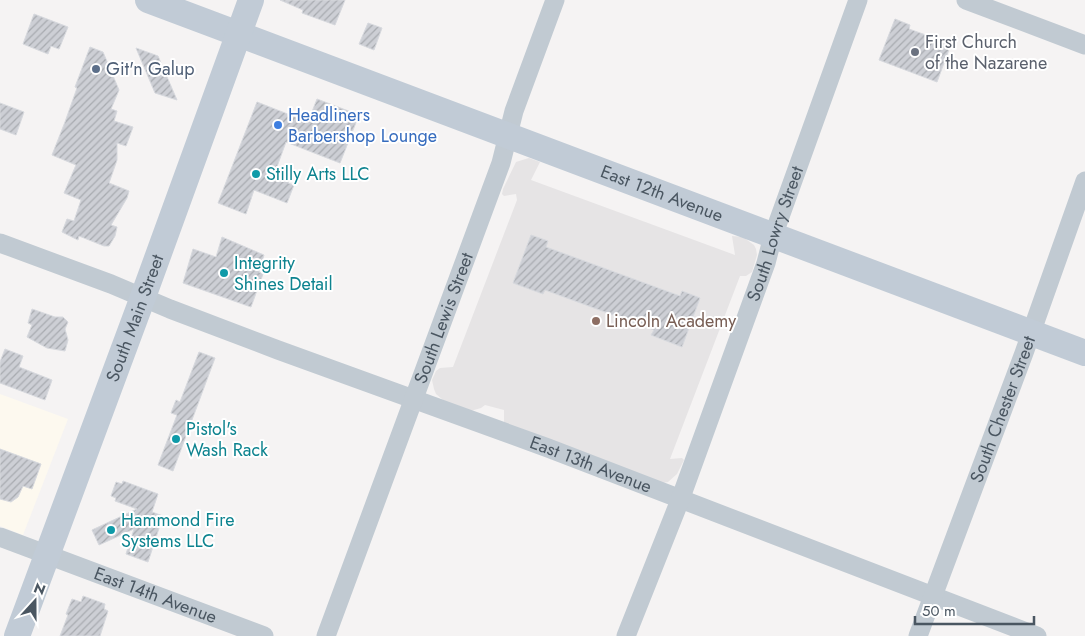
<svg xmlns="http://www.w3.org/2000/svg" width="1085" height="636" font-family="Jost,sans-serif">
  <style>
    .commercial { fill: #fdf9ef }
    .education { fill: #e6e4e5 }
    .building { fill: url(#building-hatch); stroke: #d7d9de }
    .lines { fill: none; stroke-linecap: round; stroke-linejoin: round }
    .street { stroke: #c1cad2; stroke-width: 19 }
    .secondary { stroke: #c1cbd6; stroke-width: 26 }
    .worship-dot { fill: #6b7280; stroke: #fff; stroke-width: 2 }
    .service-dot { fill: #5c6f8a; stroke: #fff; stroke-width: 2 }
    .shop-dot { fill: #3f7fe0; stroke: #fff; stroke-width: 2 }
    .culture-dot { fill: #0f9aa8; stroke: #fff; stroke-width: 2 }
    .education-dot { fill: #8d6e63; stroke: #fff; stroke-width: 2 }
    .labels { text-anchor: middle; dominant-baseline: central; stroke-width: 4; stroke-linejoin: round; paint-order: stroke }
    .worship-label { font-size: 18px; fill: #5b616d; stroke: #fff; text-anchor: start }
    .service-label { font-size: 18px; fill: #4e5e75; stroke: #fff; text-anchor: start }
    .shop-label { font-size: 18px; fill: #366cbe; stroke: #fff; text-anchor: start }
    .culture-label { font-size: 18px; fill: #0d838f; stroke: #fff; text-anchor: start }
    .street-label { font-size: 18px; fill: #4a5661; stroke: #fff }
    .education-label { font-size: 18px; fill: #785e54; stroke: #fff; text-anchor: start }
  </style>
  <defs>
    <pattern id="building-hatch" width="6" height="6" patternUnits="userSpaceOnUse" patternTransform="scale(1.25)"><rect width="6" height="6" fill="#cdcfd5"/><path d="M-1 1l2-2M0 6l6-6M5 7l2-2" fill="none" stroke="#a8abb0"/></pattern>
  </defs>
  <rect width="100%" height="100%" fill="#f5f3f3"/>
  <!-- commercial -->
  <path class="commercial" d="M0,394l68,25 -45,116 -23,-9z"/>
  <!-- education -->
  <path class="education" d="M529,158l11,4 -9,18 204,75 -3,-19 11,1 11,8 2,4 1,6 -5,17 -6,4h-6l-70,183 12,-1 2,2 -7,14 -9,8 -6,1 -150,-56 -8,-5v-12l-19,-5 -4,3 -14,4 -24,-12 -7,-6 -2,-5 -2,-9 4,-9 4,-3 13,-1 64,-167 -1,-6 -12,2 -2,-2 1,-5 13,-27z"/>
  <!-- building -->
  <path class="building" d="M280,0h65l-10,25 -33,-12 1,-3z
    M34,14l34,13 -9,22 -8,-3 -3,8 -25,-10z
    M895,19l15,6 -1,4 42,15 -14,38 -58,-22z
    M368,23l14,5 -8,22 -15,-6z
    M90,47l13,5 16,38 -8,19 6,2 -3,10 19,6 -7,19 -9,-3v17l-8,23 20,8 -2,7 -16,27 6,2 -2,9 -6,10h-5l-25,-10 -1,4 -16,-8 5,-13 7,2 7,-21 -17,-7 12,-28 -24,-10 13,-33 12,-34 -2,-1z
    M136,48l22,8 19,44 -22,-7z
    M317,99l42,16 -19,48 -54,-21 -11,30 16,5 -3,6 6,2 -7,18 -33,-13 -8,24 -28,-11 39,-101 51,20z
    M0,103l24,9 -8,23 -16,-6z
    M531,235l17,6 -2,6 134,49 2,-5 18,7 -18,49 -31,-12 3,-5 -109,-40 -2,4 -30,-11z
    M222,237l42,18 -5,17 4,2 -12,33 -68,-24 10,-34 23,8z
    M32,309l23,8h8l5,5 -3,7 3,11 -3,11 -18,-3 -20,-11 5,-12 -4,-2z
    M5,349l18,7 -4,11 33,13 -7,20 -45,-17v-21z
    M199,352l16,6 -42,113 -15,-6 19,-50 -6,-2 5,-13 4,2z
    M0,449l41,15 -9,25 -9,-3 -5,11 -7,5 -11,-3z
    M123,481l35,13 -6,18 11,4 -15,46 -22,-8 8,-25 -35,16 -7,-15 45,-21 -22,-8 1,-3 -5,-2 5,-14 6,2z
    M83,596l22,8 -1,5 4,2 -8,25h-40l8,-21 -2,-1 6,-15 9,3z"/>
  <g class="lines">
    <!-- street -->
    <g class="street">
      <path d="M966,0l119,45"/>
      <path id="s1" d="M0,243l111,41 59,25 108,41 270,98 489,188"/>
      <path id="s2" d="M0,537l264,99"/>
      <path id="s3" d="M326,636l175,-473 13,-52 41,-111"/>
      <path id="s4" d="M626,636l54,-136 86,-237 7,-27 85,-236"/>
      <path id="s5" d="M918,636l106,-283 61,-172"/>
    </g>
    <!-- secondary -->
    <g class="secondary">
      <path id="s6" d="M148,0l937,353"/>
      <path id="s7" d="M17,636l126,-339 108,-297"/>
    </g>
  </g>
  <!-- markers -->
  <circle class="worship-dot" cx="915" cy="52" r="5"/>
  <circle class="service-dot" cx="96" cy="69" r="5"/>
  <circle class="shop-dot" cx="278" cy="125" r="5"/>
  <g class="culture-dot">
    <circle cx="256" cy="174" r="5"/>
    <circle cx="224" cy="273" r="5"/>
    <circle cx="176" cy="439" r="5"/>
    <circle cx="111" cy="530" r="5"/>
  </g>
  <circle class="education-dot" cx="596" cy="321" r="5"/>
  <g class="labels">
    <!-- worship labels -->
    <g class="worship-label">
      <text x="925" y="42">First Church<tspan x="925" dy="21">of the Nazarene</tspan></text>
    </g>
    <!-- service labels -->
    <g class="service-label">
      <text x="106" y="69">Git'n Galup</text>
    </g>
    <!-- shop labels -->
    <g class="shop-label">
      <text x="288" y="115">Headliners<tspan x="288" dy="21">Barbershop Lounge</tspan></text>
    </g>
    <!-- culture labels -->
    <g class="culture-label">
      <text x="266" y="174">Stilly Arts LLC</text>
      <text x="234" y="263">Integrity<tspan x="234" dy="21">Shines Detail</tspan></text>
      <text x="186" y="429">Pistol's<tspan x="186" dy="21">Wash Rack</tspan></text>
      <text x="121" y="520">Hammond Fire<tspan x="121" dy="21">Systems LLC</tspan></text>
    </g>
    <!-- street labels -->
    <g class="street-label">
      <text stroke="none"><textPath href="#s6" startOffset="549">East 12th Avenue</textPath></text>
      <text stroke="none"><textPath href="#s4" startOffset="429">South Lowry Street</textPath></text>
      <text stroke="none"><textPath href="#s7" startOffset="339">South Main Street</textPath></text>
      <text stroke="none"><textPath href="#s3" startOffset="339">South Lewis Street</textPath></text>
      <text stroke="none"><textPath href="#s5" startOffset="242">South Chester Street</textPath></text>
      <text stroke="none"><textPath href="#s1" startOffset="631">East 13th Avenue</textPath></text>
      <text stroke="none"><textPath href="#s2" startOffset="166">East 14th Avenue</textPath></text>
    </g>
    <!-- education labels -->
    <g class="education-label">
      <text x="606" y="321">Lincoln Academy</text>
    </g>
  </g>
  <!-- north arrow -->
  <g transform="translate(35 601) rotate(21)" stroke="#ffffff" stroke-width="4" paint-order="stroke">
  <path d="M0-4L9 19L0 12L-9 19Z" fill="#4a5661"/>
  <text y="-8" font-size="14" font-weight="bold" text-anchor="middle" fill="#4a5661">N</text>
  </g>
  <!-- scale -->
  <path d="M915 616v8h119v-8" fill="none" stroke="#4a5661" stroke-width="2.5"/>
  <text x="922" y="616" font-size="15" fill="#4a5661" stroke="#ffffff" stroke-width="4" paint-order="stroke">50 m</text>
</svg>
